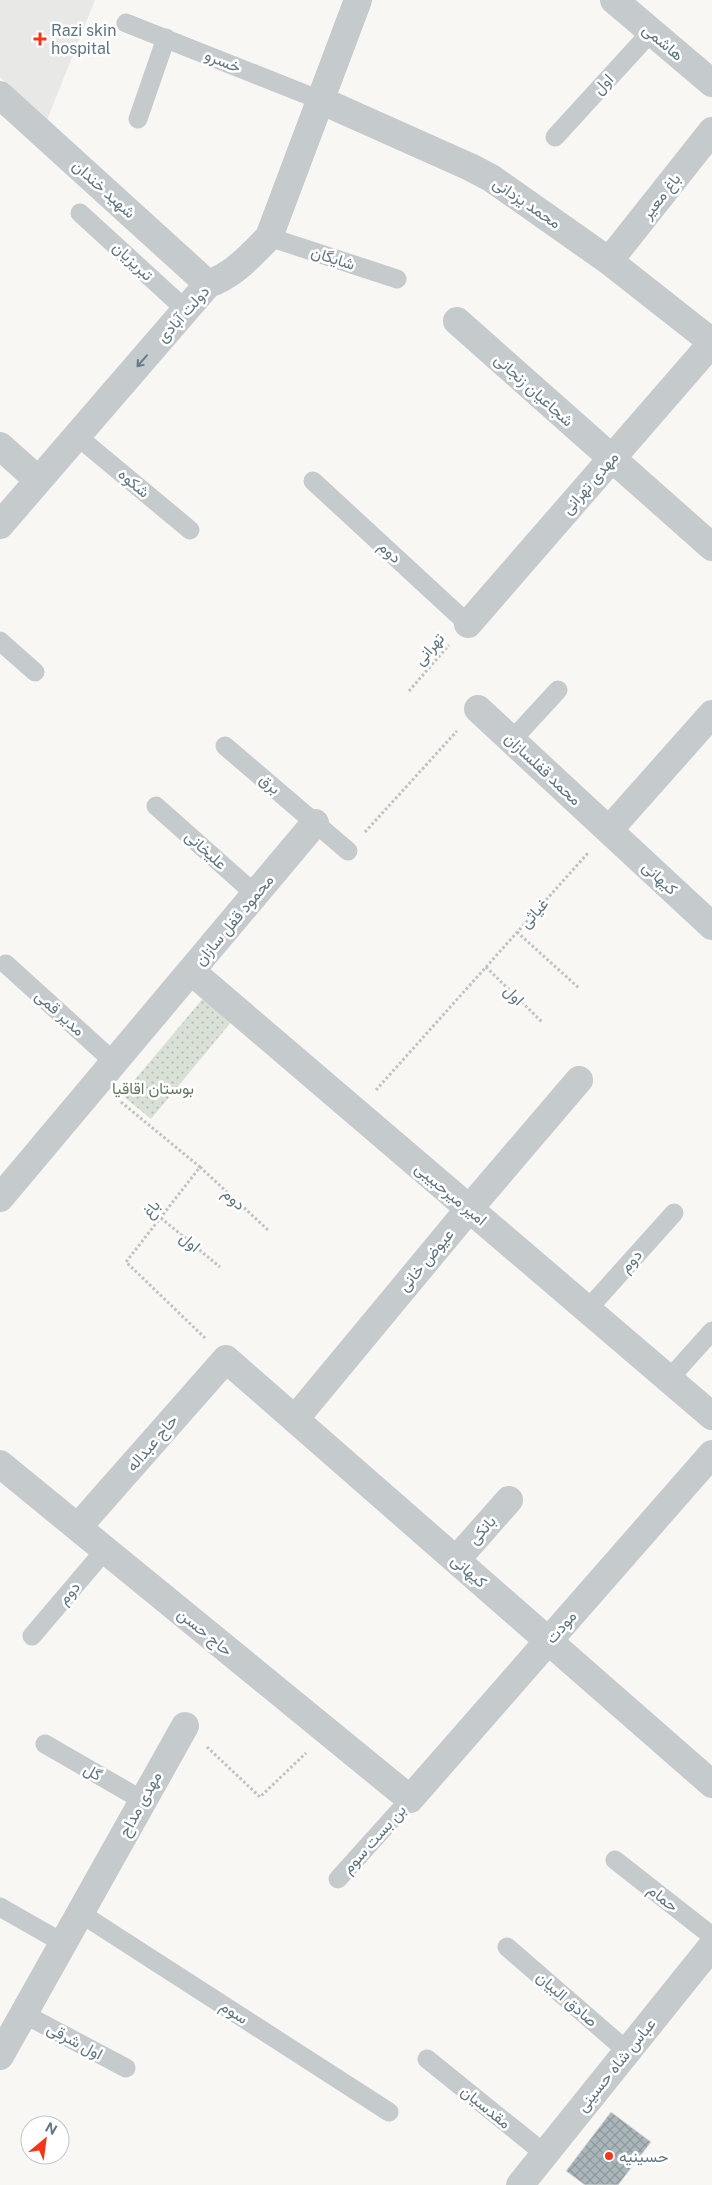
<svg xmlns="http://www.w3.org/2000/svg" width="712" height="2185" font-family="'Public Sans',Vazirmatn,sans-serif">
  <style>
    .built { fill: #e8e9e7 }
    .grass { fill: url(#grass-dots) }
    .building { fill: url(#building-cross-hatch); stroke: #d9d9d6 }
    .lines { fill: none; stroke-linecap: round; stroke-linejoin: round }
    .path { stroke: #bec2c3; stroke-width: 3; stroke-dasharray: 2.5 2.5; stroke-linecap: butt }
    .service { stroke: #c5cacd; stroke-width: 19 }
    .minor { stroke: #c5cacd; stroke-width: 28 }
    .oneway { stroke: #657a86 }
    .poi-dot { fill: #f33518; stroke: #fff; stroke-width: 2 }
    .labels { text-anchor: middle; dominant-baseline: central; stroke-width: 5; stroke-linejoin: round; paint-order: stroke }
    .poi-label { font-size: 16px; fill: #607682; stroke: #fff; text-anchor: start }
    .street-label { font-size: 16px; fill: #607682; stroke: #fff }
    .park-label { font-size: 16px; fill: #66795f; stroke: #fff }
  </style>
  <defs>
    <pattern id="grass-dots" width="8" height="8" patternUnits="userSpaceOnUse" patternTransform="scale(1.25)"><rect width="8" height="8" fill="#d9e0d5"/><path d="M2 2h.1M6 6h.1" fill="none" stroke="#b3bab2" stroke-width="1.8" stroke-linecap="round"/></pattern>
    <pattern id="building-cross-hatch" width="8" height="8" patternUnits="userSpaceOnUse" patternTransform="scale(1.25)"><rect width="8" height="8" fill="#abb6ba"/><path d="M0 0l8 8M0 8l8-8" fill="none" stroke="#8f999d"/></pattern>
  </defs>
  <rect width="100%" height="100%" fill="#f8f7f4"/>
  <!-- built -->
  <path class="built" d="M0,0h95l-48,120 -47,-43z"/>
  <!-- grass -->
  <path class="grass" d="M205,996l27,25 -81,98 -29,-24z"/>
  <!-- building -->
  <path class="building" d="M611,2112l40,30 -33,43h-33l-19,-14z"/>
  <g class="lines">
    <!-- path -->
    <path class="path" d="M409,691l40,-46
      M365,832l92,-101
      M517,932l63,57
      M486,967l57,56
      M376,1090l212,-237
      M121,1102l79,65 -74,95 79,76
      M200,1167l68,63
      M161,1218l59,49
      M207,1747l53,50 46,-44"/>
    <!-- service -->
    <path class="service" d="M126,23l194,77
      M138,119l28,-81
      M555,137l96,-105
      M80,213l106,97
      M269,237l128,42
      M77,436l113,94
      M313,481l155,143
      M0,641l35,31
      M512,740l46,-50
      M225,746l123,105
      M156,806l99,88
      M6,964l108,98
      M587,1310l87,-97
      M669,1379l43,-48
      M32,1636l73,-86
      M45,1744l97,56
      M615,1860l97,76
      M338,1879l72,-80
      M0,1907l63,36
      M80,1913l309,199
      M507,1947l120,104
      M24,2014l102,54
      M427,2059l118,95"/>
    <!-- minor -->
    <path class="minor" d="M614,0l98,83
      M0,95l208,189
      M320,100l150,67 21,11 118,83 103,81
      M609,261l103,-130
      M457,321l255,226
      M0,446l38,34
      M0,525l208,-241c26,-9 42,-28 61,-47l89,-237
      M468,624l244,-281
      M478,709l234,217
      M609,830l103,-116
      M191,971l521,445
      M0,1198l315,-375
      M295,1419l174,-210 110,-129
      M0,1464l410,335 302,-345
      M78,1527l148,-168 486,425
      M456,1560l53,-60
      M0,2056l185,-330
      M520,2185l192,-239"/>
  </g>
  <!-- one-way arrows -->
  <defs><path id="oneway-shaft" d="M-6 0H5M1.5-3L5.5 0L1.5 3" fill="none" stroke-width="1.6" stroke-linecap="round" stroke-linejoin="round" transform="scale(1.25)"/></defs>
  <use class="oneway" href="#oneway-shaft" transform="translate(142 361) rotate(131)"/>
  <!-- markers -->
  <g class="poi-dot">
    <path d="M37.5 31.5h5v5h5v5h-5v5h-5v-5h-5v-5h5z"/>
    <circle cx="609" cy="2156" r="5"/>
  </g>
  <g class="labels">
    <!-- poi labels -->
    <g class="poi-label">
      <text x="51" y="30">Razi skin<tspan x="51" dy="18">hospital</tspan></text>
      <text x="619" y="2156">حسینیه</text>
    </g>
    <!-- street labels -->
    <g class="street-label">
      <text transform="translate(663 42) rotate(40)">هاشمی</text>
      <text transform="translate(223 61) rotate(22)">خسرو</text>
      <text transform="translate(603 84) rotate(-47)">اول</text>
      <text transform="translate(104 189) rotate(42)">شهید خندان</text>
      <text transform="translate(661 196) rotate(-52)">باغ معیر</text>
      <text transform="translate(527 203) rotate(34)">محمد یزدانی</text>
      <text transform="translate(333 258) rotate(18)">شایگان</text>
      <text transform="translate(133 261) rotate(43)">تبریزیان</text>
      <text transform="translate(183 314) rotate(-48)">دولت آبادی</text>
      <text transform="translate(534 390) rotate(42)">شجاعیان زنجانی</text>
      <text transform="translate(134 483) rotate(40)">شکوه</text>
      <text transform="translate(590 483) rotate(-49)">مهدی تهرانی</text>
      <text transform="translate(390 552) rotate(43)">دوم</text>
      <text transform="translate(429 649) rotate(-49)">تهرانی</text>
      <text transform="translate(543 769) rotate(43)">محمد قفلسازان</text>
      <text transform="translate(270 784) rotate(41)">برق</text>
      <text transform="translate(206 850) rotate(42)">علیخانی</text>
      <text transform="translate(660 878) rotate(43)">کیهانی</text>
      <text transform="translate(534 913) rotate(-48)">غیاثی</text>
      <text transform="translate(234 920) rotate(-50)">محمود قفل سازان</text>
      <text transform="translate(514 995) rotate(45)">اول</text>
      <text transform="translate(60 1013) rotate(42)">مدیر قمی</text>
      <text transform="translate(451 1194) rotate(40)">امیر میرحبیبی</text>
      <text transform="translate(234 1199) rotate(43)">دوم</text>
      <text transform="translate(151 1209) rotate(-52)">باغ</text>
      <text transform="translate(190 1242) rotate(40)">اول</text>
      <text transform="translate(426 1260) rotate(-50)">عیوض خانی</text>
      <text transform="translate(631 1261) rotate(-48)">دوم</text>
      <text transform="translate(152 1443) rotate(-49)">حاج عبداله</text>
      <text transform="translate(482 1530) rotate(-48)">بانکی</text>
      <text transform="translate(469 1571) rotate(41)">کیهانی</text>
      <text transform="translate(69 1593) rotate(-49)">دوم</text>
      <text transform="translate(561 1627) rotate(-49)">مودت</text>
      <text transform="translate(205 1632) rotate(39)">حاج حسن</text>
      <text transform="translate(93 1772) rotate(30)">گل</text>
      <text transform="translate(140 1804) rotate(-61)">مهدی مداح</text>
      <text transform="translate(374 1839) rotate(-48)">بن بست سوم</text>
      <text transform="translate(663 1898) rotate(38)">حمام</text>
      <text transform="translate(567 1999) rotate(41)">صادق البیان</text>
      <text transform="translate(234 2012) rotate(33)">سوم</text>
      <text transform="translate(75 2041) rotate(28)">اول شرقی</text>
      <text transform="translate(616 2065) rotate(-51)">عباس شاه حسینی</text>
      <text transform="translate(486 2107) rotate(39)">مقدسیان</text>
    </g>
    <!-- park labels -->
    <g class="park-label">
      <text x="153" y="1088">بوستان اقاقیا</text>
    </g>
  </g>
  <!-- north arrow -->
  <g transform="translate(45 2140) rotate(29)"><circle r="24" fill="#ffffff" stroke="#bfc8cd"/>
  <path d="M0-4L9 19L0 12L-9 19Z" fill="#f33518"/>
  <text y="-8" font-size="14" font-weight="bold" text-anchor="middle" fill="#607682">N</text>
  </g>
</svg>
